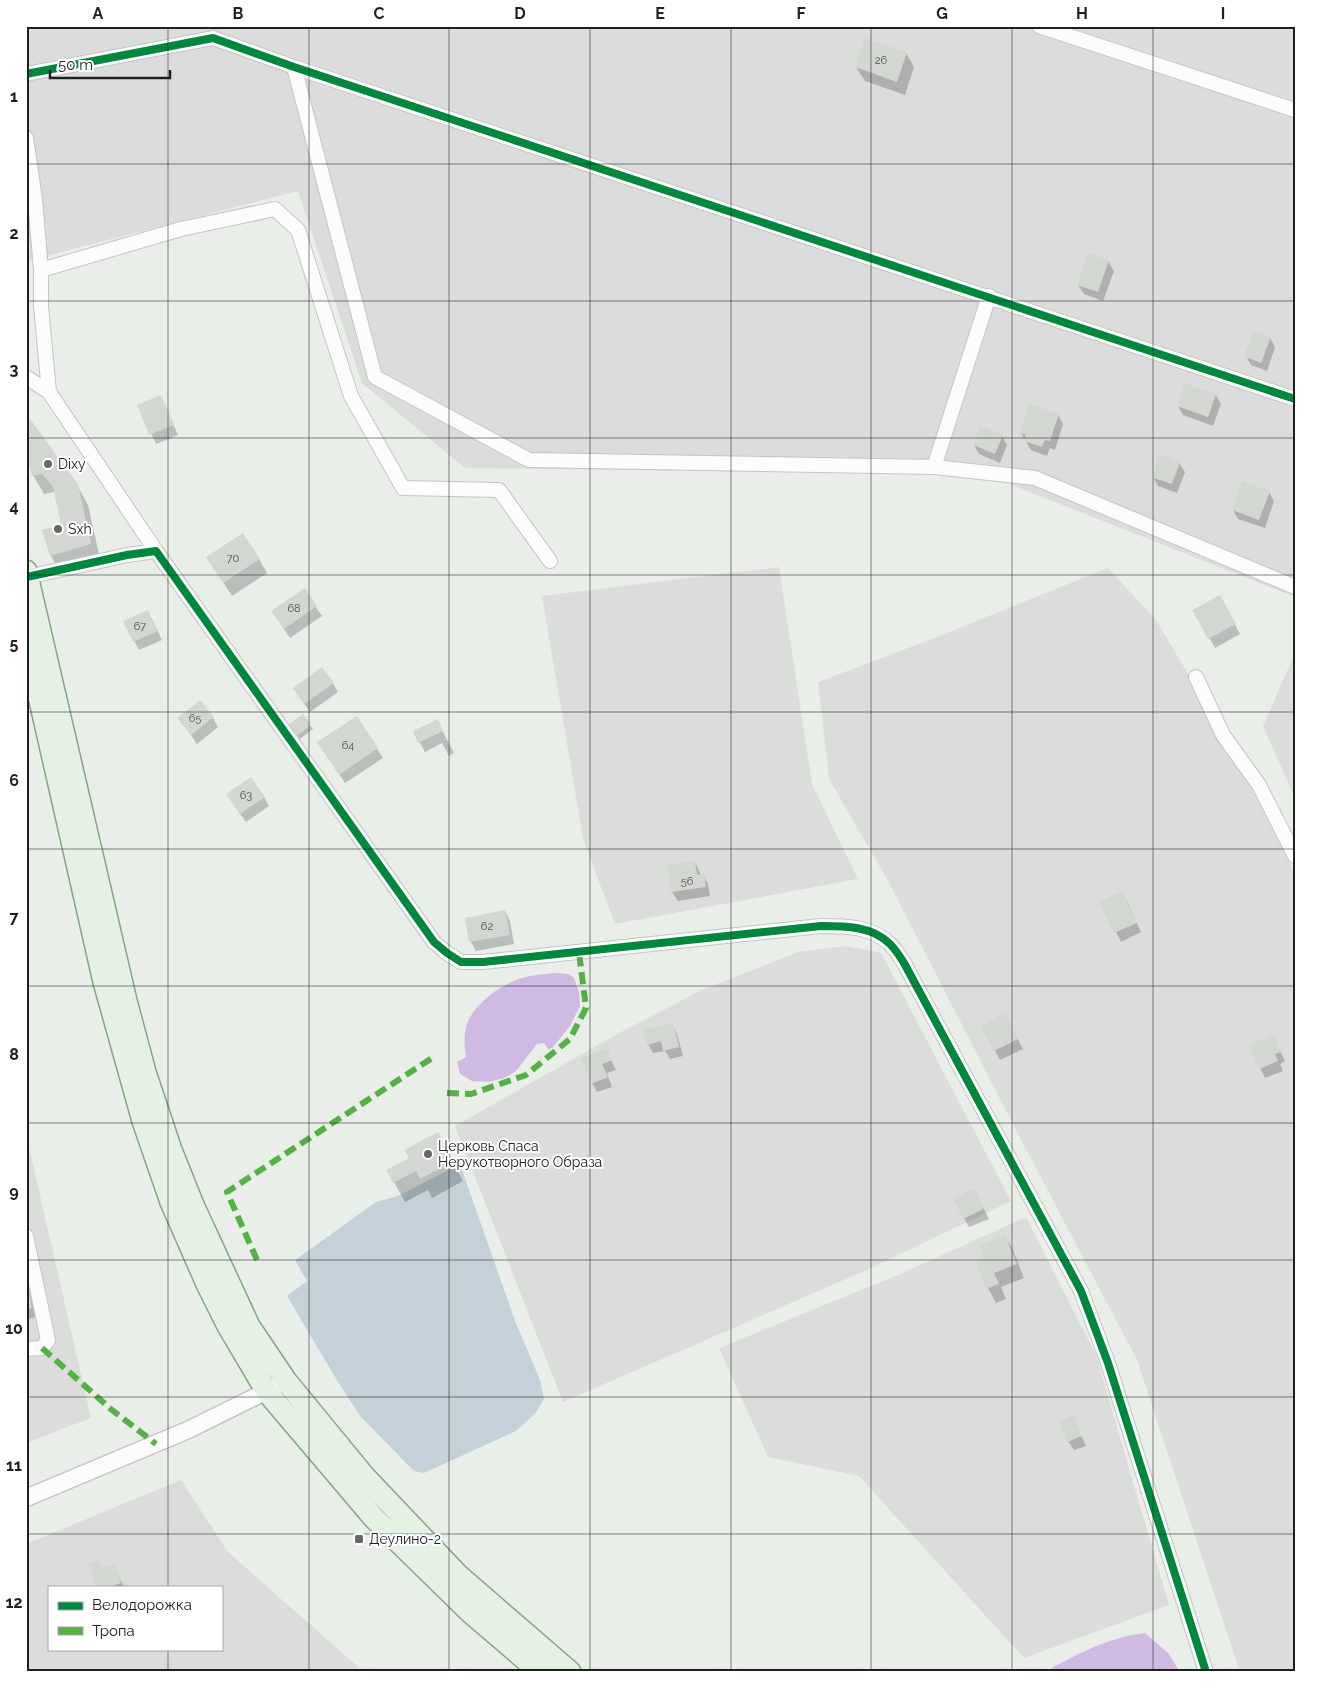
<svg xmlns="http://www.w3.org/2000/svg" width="1321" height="1698" font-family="Raleway,sans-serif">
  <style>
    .residential { fill: #dbddda; fill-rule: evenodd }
    .cemetery { fill: #c4d1d9 }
    .water { fill: #d0bae4 }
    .shadow { fill: #0003 }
    .building { fill: #d3d7d2 }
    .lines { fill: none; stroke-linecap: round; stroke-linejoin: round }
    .minor-casing { stroke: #c3c5c3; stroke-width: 16 }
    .tertiary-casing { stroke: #c3c5c3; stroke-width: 19 }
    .primary-casing { stroke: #85a585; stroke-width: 24 }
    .minor { stroke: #fcfcfc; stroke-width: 14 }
    .tertiary { stroke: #fcfcfc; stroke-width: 16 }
    .primary { stroke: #e6f1e6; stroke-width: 21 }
    .quiet { stroke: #55b145; stroke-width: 6; stroke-dasharray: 12 6; stroke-linecap: butt }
    .cycleway-casing { stroke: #fff; stroke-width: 11 }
    .cycleway { stroke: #00873e; stroke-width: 8 }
    .grid { fill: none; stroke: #202020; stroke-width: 1; stroke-opacity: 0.55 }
    .poi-dot { fill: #666866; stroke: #fff; stroke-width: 2 }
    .labels { text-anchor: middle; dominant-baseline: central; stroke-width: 4; stroke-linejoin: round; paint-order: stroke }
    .number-label { font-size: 11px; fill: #4e504e }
    .poi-label { font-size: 14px; fill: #202020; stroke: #fff; text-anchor: start }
    .neatline { fill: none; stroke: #202020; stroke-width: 2 }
    .grid-label { font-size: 16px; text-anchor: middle; font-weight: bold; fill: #202020 }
  </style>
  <rect width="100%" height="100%" fill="#e9eee9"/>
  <!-- residential -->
  <path class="residential" d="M26,26h1269v571l-311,-123 -519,-6 -103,-85 -64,-192 -272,70z
    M779,567l33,217 46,95 -243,45 -32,-85 -41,-243z
    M1108,568l48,52 31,52 82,146 26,56v798h-55l-103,-312 -120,-228 -130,-253 -58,-100 -11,-97 106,-40z
    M1295,653v145l-32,-72z
    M846,946l35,7 130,248 -142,68 -306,133 -108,-276 164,-93 85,-44 94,-37z
    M26,1134l65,284 -65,25z
    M1026,1217l70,138 73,250 -145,53 -165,-182 -91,-19 -49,-109 179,-73z
    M181,1480l47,72 136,120h-338v-128zM49,1587h172v62h-172z"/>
  <!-- cemetery -->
  <path class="cemetery" d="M460,1164l55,157 25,59 4,19 -9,15 -19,17 -92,42 -10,-2 -53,-54 -23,-35 -51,-86 20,-15 -12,-21 81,-58 22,-6z"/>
  <!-- water -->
  <path class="water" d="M557,973l12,1 5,4 5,14 1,14 -10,20 -16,20 -5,4 -5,-7 -7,1 -21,27 -12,7 -16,4 -16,-1 -12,-7 -3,-12 9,-5c-1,-8 -2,-16 -1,-24 2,-25 34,-48 57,-55 11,-3 24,-4 35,-5z
    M1145,1633l23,20 12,19h-135c31,-18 65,-35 100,-39z"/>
  <!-- shadow -->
  <path class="shadow" d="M906,53l8,14 -9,28 -40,-14 -9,-14z
    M1108,261l6,10 -11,30 -19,-7 -6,-9z
    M1270,338l5,9 -8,24 -16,-6 -5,-9z
    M1216,395l5,9 -8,22 -30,-11 -5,-9z
    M161,397l17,38 -22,9 -17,-38z
    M1058,415l5,9 -8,26 -5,-2 -3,8 -16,-6 -10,-17z
    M1002,436l5,9 -7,18 -21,-9 -5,-9z
    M26,446l51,39 11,20 13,58 -39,12 -11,-19 12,-30 -7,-31 -2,-3 -10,2 -11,-19z
    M1179,463l6,9 -8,21 -19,-7 -5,-9z
    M1269,492l5,9 -9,27 -27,-9 -5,-9z
    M259,559l8,14 -35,23 -16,-25z
    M304,590l18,26 -32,22 -12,-18z
    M1220,596l20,38 -25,14 -21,-38z
    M153,621l9,19 -23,10 -5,-9z
    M333,683l5,9 -28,20 -16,-23z
    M356,717l27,41 -38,25 -21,-32z
    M179,718h34l5,9 -21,17z
    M310,725l3,4 -13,10 -8,-10z
    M442,730l12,23 -5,3 -7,-13 -17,9 -11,-20z
    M264,797l5,9 -23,16 -13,-18z
    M695,862l6,13h2l5,9 2,12 -32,5 -6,-9 -4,-26z
    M1127,901l14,31 -20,10 -20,-40z
    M505,911l5,10 4,23 -38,7 -5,-9z
    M672,1024l5,10 6,22 -13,3 -5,-8 -12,2 -5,-9z
    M1010,1024l13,25 -23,11 -18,-34z
    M1273,1036l12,25 -5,3 3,7 -18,7 -15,-32z
    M606,1049l10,21 -9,3 5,14 -15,5 -5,-9z
    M448,1152l15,29 -31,17 -4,-8 -23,12 -17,-31z
    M979,1199l10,20 -20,8 -5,-9z
    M1005,1236l8,14 11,28 -23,9 5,12 -10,4 -8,-15 -10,-24 9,-4z
    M26,1285l6,9 4,23 -10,2z
    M1073,1417l13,29 -12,4 -6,-9z
    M98,1562l5,8 11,-4 10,21h-27z"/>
  <!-- building -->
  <path class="building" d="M865,38l42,14 -10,30 -42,-15z
    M1088,253l21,7 -11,32 -21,-7z
    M1254,331l17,6 -10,26 -17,-7z
    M1185,383l31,11 -8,23 -31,-11z
    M161,395l13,30 -25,10 -12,-30z
    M1029,404l30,10 -9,27 -5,-1 -3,7 -18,-6 2,-6 -6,-2z
    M30,419l48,65 13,60 -41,12 -8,-26 19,-5 -8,-38 -11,-13 -10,2 -6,-24v-32z
    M980,426l23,9 -8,19 -22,-9z
    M1160,454l20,8 -8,22 -21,-7z
    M1242,481l28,10 -11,29 -27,-10z
    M243,533l17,26 -37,24 -17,-26z
    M305,588l12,18 -33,23 -13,-18z
    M1220,595l16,29 -28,15 -16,-29z
    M148,610l10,21 -25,11 -10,-21z
    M322,667l12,16 -30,21 -11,-16z
    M200,700l14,17 -23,18 -14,-17z
    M303,714l8,11 -15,11 -8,-11z
    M357,716l21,32 -39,27 -22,-33z
    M438,719l5,12 -25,12 -5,-12z
    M251,777l14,20 -25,17 -14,-20z
    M695,861l2,14 7,-1 2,13 -35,5 -4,-27z
    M1122,891l15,32 -23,10 -15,-31z
    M505,910l5,25 -41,7 -4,-24z
    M1006,1013l12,26 -24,12 -13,-25z
    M673,1023l6,24 -16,4 -2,-10 -14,4 -4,-15z
    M1274,1035l7,17 -6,2 3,7 -19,8 -10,-24z
    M607,1048l5,12 -10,4 6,13 -17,7 -10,-26z
    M438,1132l16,29 -34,18 -4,-8 -23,12 -7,-13 23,-12 -5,-8z
    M975,1188l9,21 -21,10 -10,-21z
    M1005,1235l12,29 -23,9 5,11 -13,5 -10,-26 9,-4 -5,-14z
    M26,1284h2l4,24 -6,1z
    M1074,1415l8,21 -15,6 -8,-21z
    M99,1561l3,8 13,-5 6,19 -11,4h-14l-7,-23z"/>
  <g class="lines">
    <defs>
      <path id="minor" d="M1039,26l256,84
        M294,67l81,310 154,83 405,7 55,-171
        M26,74l187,-36 81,29 1001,332
        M26,138l9,61 6,71
        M26,377l23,15 107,159
        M49,392l-8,-86v-36l140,-41 94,-20 23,21 53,166 52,92 96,2 51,71
        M934,467l101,11 260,109
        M27,577l100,-22 29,-4 278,391 13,11 14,9h22l338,-36c24,0 51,0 69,18 6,6 10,13 14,19l177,328 27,72 98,309
        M1196,677l27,58 36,50 36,71
        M26,1236l22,104 -6,8 -16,1"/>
      <path id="tertiary" d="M26,1498l162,-68 87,-43"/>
      <path id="primary" d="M26,571l100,430 19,71 26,78 22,55 56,121 37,55 78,95 94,99 112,97
        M26,639l78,343 39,139 28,81 36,82 21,42 39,66 107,126 96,94 70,60"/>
    </defs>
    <!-- minor casing -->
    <use href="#minor" class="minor-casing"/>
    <!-- tertiary casing -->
    <use href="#tertiary" class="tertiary-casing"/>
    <!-- primary casing -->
    <use href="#primary" class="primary-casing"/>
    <!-- minor -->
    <use href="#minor" class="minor"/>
    <!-- tertiary -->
    <use href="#tertiary" class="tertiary"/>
    <!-- primary -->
    <use href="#primary" class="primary"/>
    <!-- quiet -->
    <path class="quiet" d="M447,1093l24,1 55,-19 44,-36 16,-31 -7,-56
      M257,1260l-30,-68 205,-134
      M42,1348l70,62 44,34"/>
    <defs>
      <path id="cycleway" d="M26,74l187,-36 81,29 1001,332
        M27,577l100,-22 29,-4 278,391 13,11 14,9h22l338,-36c24,0 51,0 69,18 6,6 10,13 14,19l177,328 27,72 98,309"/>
    </defs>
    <!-- cycleway casing -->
    <use href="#cycleway" class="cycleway-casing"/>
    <!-- cycleway -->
    <use href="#cycleway" class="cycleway"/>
  </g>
  <!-- grid -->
  <path class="grid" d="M168,26v1561M309,26v1646M449,26v1646M590,26v1646M731,26v1646M871,26v1646M1012,26v1646M1153,26v1646M26,164h1269M26,301h1269M26,438h1269M26,575h1269M26,712h1269M26,849h1269M26,986h1269M26,1123h1269M26,1260h1269M26,1397h1269M26,1534h1269M168,1649v23"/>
  <!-- markers -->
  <g class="poi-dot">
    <circle cx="48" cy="464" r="5"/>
    <circle cx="58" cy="529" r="5"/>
    <circle cx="428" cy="1154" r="5"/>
    <rect x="354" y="1534" width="10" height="10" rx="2.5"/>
  </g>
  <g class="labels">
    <!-- number labels -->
    <g class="number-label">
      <text x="881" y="60">26</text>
      <text x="233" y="558">70</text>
      <text x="294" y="608">68</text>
      <text x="140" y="626">67</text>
      <text x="195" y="718">65</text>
      <text x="348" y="745">64</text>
      <text x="246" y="795">63</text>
      <text x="687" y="881">56</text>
      <text x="487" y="926">62</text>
    </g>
    <!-- poi labels -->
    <g class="poi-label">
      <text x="58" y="464">Dixy</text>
      <text x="68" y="529">Sxh</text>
      <text x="438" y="1146">Церковь Спаса<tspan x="438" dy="16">Нерукотворного Образа</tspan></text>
      <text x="369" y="1539">Деулино-2</text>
    </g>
  </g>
  <!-- border -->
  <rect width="1321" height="1698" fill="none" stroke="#ffffff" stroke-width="55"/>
  <!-- legend -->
  <rect x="48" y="1586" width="175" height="65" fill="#ffffff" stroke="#a6a6a6"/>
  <rect x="58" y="1602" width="25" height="8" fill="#00873e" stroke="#a6a6a6"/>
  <text x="92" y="1610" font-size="15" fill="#202020">Велодорожка</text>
  <rect x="58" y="1627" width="25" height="8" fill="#55b145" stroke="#a6a6a6"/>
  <text x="92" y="1636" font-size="15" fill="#202020">Тропа</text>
  <!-- scale -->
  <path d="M50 70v8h120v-8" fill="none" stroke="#202020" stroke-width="2.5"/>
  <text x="58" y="70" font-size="15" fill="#202020" stroke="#ffffff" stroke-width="4" paint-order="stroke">50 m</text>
  <rect x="28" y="28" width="1266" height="1642" class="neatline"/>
  <g class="grid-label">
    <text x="98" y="19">A</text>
    <text x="238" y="19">B</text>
    <text x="379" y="19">C</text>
    <text x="520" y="19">D</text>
    <text x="660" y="19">E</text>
    <text x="801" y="19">F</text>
    <text x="942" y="19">G</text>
    <text x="1082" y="19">H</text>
    <text x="1223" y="19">I</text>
    <text x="14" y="102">1</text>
    <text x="14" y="239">2</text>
    <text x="14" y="375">3</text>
    <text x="14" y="512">4</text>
    <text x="14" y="649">5</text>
    <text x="14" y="786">6</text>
    <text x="14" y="923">7</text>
    <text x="14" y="1060">8</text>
    <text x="14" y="1197">9</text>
    <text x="14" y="1334">10</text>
    <text x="14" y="1471">11</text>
    <text x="14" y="1608">12</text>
  </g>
</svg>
